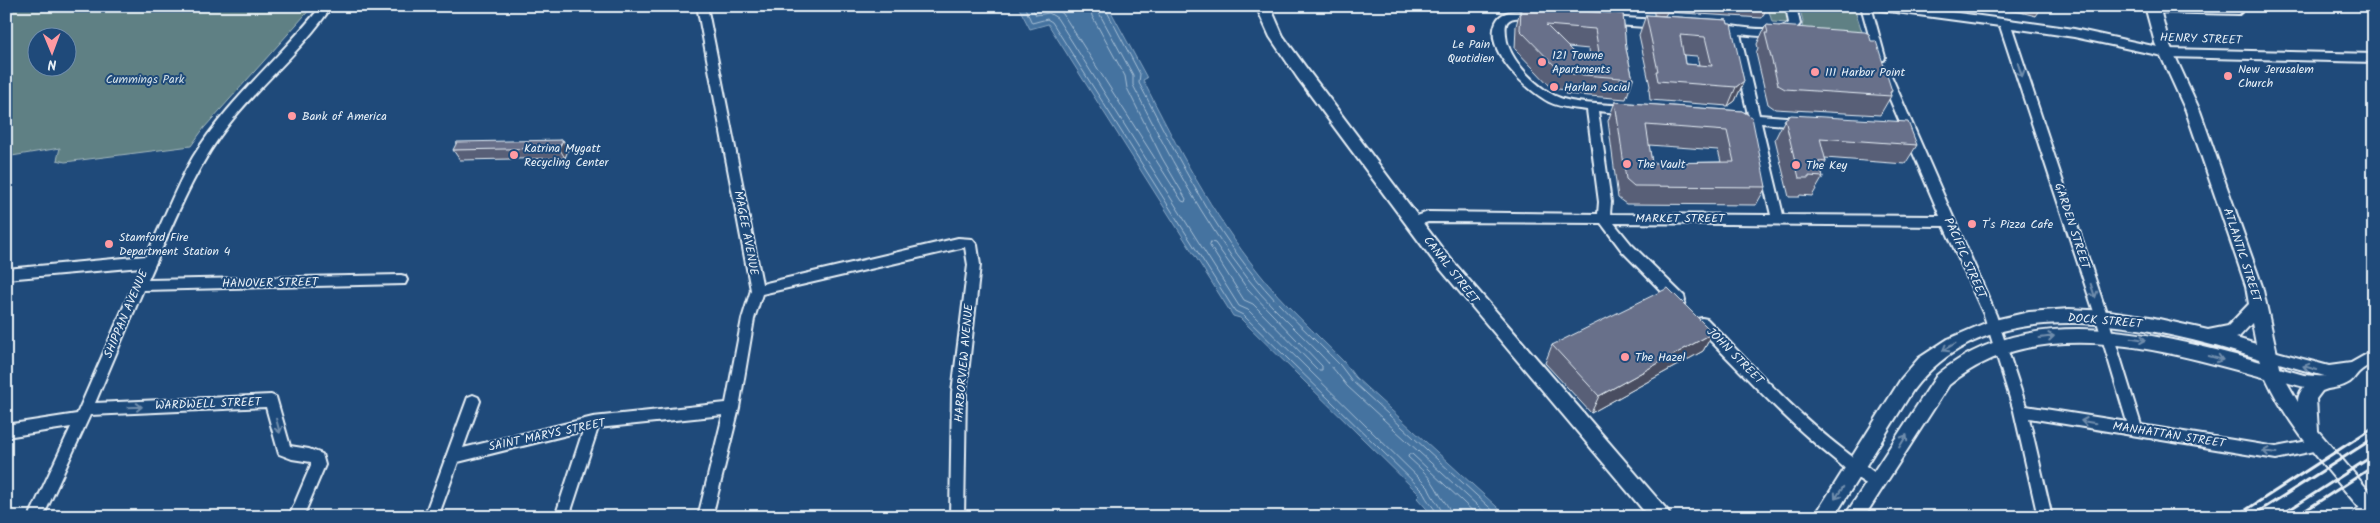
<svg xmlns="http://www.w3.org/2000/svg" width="2380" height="523" font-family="Kalam,sans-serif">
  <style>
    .green { fill: #5f8084; stroke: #a4b8be; fill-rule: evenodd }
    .water { fill: #4573a0; stroke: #86a5c3 }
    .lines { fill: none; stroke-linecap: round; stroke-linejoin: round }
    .shore { stroke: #a7bfd5; stroke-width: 1 }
    .minor-casing { stroke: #e8f1f8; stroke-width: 4 }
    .tertiary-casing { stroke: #e8f1f8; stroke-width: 4 }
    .secondary-casing { stroke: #e8f1f8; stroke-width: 3 }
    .minor { fill: #1f4a7a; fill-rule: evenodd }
    .tertiary { fill: #1f4a7a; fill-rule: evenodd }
    .secondary { fill: #1f4a7a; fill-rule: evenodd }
    .rail { stroke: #e8f1f8; stroke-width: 3 }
    .wall { fill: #595f77; stroke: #e8f1f8; fill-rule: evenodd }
    .shaded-wall { fill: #484e61; stroke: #e8f1f8 }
    .building { fill: #676f8a; stroke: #e8f1f8; fill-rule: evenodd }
    .oneway { stroke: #6f8dac }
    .poi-dot { fill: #ff9aa2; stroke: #1f4a7a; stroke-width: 2 }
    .labels { text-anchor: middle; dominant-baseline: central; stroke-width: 4; stroke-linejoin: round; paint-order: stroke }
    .street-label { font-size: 12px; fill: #e8f1f8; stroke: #1f4a7a }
    .poi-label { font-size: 12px; fill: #e8f1f8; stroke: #1f4a7a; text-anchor: start }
    .park-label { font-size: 12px; fill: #d3e0e7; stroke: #1f4a7a }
  </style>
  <rect width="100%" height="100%" fill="#1f4a7a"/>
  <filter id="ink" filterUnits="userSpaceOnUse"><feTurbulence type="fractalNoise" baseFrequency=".02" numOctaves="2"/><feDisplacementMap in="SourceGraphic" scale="10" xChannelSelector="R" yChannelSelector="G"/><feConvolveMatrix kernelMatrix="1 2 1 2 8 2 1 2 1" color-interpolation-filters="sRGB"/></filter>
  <g filter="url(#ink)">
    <!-- green -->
    <path class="green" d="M6,6h307l-109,122 -13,18 -126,16 -8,-2 3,-12 -54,9zM38,38h30v30h-30z
      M1762,6h23l3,17 -16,-1 -3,-11z
      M1799,6h24l32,4 12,37 -65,-19 1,-7z"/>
    <!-- water -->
    <path class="water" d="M1018,6h90l39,72 -4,2c34,67 69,134 116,193 23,30 58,61 85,89l11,15 153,140h-74l-17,-19 3,-3 -180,-177 -7,-2 -185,-292 -18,5z"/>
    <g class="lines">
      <!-- shore -->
      <path class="shore" d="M1024,6l8,17 15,-4 5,3 183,289 8,4 180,176c3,11 13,16 15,26
        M1031,6l5,9 13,-2 8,5 182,288 9,4 180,177c4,11 13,19 16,30
        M1053,6l10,8 119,187 3,1 1,-3 -24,-41 -35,-70 -2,-12 -33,-60 -2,-10
        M1098,6l1,7 34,62v10c34,67 70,136 116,195 30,38 70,67 98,106l143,131
        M1104,6l36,68 -1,9c35,66 68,136 116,194 25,31 57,59 85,88l12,16 148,136
        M1211,242l4,1 31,44 76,79v4h-4l-65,-66 -9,-4 -34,-54z
        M1451,517c-1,-12 -7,-14 -12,-24 -9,-17 -17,-23 -31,-36l1,-3h3l67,63"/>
      <defs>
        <path id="minor" d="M321,6h11c-29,44 -71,77 -103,118 -36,46 -57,103 -81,156l253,-5 4,1 2,4 -2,4 -262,6 -48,113 176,-8 5,2 14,49 19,3 13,5 3,11 -22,52h-14l22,-52v-3l-19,-3 -13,-5 -13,-47 -176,8 -47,102h-14l42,-90 -65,10v-12l71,-11 64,-147 -135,12v-10l140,-13c16,-32 29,-68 47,-99 34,-56 88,-100 128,-151z
          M697,6h10l55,278 196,-46 14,1 5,6 3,20 -14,127 -2,125h-14l2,-125 16,-127 -3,-18 -203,47 -8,25 -15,89 -27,109h-14l25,-102 -125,13 -29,89h-14l28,-86 -125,31 -20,55h-14l44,-120 5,-2 5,2 2,4 -17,47 130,-31 133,-14 16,-84 9,-29z
          M1786,6h10l4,18c-12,17 -42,12 -60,10l19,81 41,3 6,4 -6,4 -39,-3 22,92 157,1 -60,-140 2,-3h8l106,242 30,91 101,16 -31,-104 -96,-292 -119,-16 -5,-4h32l166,23 93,20 207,5v8l-207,-5 -93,-20 -62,-9 96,290 33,107 135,22 42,-8 5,2 2,4 -2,4 -47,10 -247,-41 23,99h-14l-24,-106 -30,-96 -40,-89 -330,-3 17,21 53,52 1,4 -1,4h-10l-52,-53 -21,-28 -173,-1 -15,5 -4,-2 -2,-3 2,-3 19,-7 170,2 1,-12 -12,-92c-13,-2 -26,-2 -38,-8 -22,-12 -66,-51 -53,-80 4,-9 14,-11 23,-11 7,0 17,0 21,5 -7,9 -23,-4 -32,5 -4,4 -2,10 -2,15 2,24 34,56 57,63 20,6 44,5 65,7l6,4 -6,4 -30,-3 13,91 -1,12 161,1 -22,-93 -14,-1 -6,-4 6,-4 13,1 -19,-81 -16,-2 -1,-3 5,-4c19,2 57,11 72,-1z
          M1861,6h10l14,51 -1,3h-8l-1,-3z
          M2149,6h99l-9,8 -86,-2 -4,-1z
          M1607,17l52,3 5,4 -5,4 -56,-4 -1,-3z
          M1702,318l5,1c44,45 87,93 138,132 9,8 33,21 38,31l-2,4 -5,2c-15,-5 -29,-18 -41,-28 -50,-39 -93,-88 -138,-133l-1,-4 1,-4z
          M2266,349l63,17 22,-3 23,-13v12c-5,3 -12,7 -16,11 -3,3 -4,6 -8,9 -24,15 -59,2 -83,-6l-2,-4 2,-4 5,-2 32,9 24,2 -67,-19 -2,-4 2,-4z"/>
        <path id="tertiary" d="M1256,6h14l13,30 24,33 137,182 224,260 2,6h-21l-217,-258 -135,-182 -27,-40z
          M2145,6h14l10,37 31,68 62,175 19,86 17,30c0,-16 20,-30 35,-25l3,5 -3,5 -11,4 -6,8 2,32 56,66v20h-7c-36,-44 -77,-87 -101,-139 -100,-27 -228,-67 -317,7l-85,132h-20l93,-142c92,-76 221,-41 324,-13l-1,-3c-104,-32 -269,-74 -347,31l-79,127h-20l87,-138 18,-21 29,-19 42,-18 39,-9 40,-3 40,2 41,6 58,13 20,-4 21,-22 -3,-18 -60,-175 -31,-68zM2252,323l4,21 -20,-6 3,-1z"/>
        <path id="secondary" d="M2374,501v16h-22l3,-7z"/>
      </defs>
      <!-- minor casing -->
      <use href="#minor" class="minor-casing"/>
      <!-- tertiary casing -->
      <use href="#tertiary" class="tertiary-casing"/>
      <!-- secondary casing -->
      <use href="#secondary" class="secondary-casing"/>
      <!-- minor -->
      <use href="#minor" class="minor"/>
      <!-- tertiary -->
      <use href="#tertiary" class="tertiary"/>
      <!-- secondary -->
      <use href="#secondary" class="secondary"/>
      <!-- rail -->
      <path class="rail" d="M2235,517l139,-90
        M2250,517l124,-79
        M2278,517l96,-62
        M2295,517l79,-51"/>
    </g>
    <!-- wall -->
    <path class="wall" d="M1553,6h214v1l-5,11 -95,-6 -2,4 -11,-1v-3l-81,-5 -1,3 -19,-2z
      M1972,6h71l-7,10 -16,-4 -28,-4h-1l-2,3 -14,-2z
      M1521,7l102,7 3,35 7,30 -7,20 -61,-5v-4l-13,-2 -37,-39 1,-23zM1568,47l21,2 1,9 -12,-1z
      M1646,15l81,5 17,61 -9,20 -7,5 -78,-6 -1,-10 1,-4 -11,-51zM1684,55l13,1 2,9 -14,-1z
      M1766,25l105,16 21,50 -2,3 1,2 -11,19 -105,-6 -7,-5 -12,-51 2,-5 -1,-4z
      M1615,102l127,9 24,76 -10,18 -130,-1 -8,-6 -10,-77zM1649,145l69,5 3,12 -69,1z
      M1785,119l132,26 -12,19 -80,-6 1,4 -5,8 2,7 -11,19 -12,-1 -1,2h-10l-14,-58z
      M563,140l5,10 -3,8 -105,2 -7,-10z
      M1713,333l-10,18 -112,62 -46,-50 7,-18z"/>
    <!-- shaded-wall -->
    <path class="shaded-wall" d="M1744,81l-9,20 -7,5 8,-19z
      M563,140l5,10 -3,8 -6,-10z
      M1713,333l-10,18 -112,62 8,-17z"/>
    <!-- building -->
    <path class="building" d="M1521,7l102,7 3,35 7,30 -61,-5 -1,-3 -13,-2 -38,-39zM1546,25l49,4 5,29 -22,-1z
      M1646,15l81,5 1,4h3l13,57 -8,6 -78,-6 -2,-10h2zM1680,35l25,2 7,29 -27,-2z
      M1766,25l99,7 4,2 2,7h5l16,50 -2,1 1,4 -106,-7 -7,-4 -13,-52h3z
      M1615,102l127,9 10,6 14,70 -132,-1 -8,-7zM1646,125l81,6 7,31 -82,1z
      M1791,115l117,7 9,23 -97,-7 6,24 -7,-1 4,16 -14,-1v2h-10l-14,-59z
      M563,140l-4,8 -106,2 4,-8z
      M1668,288l45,45 -114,63 -47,-51z"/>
    <!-- one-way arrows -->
    <defs><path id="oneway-shaft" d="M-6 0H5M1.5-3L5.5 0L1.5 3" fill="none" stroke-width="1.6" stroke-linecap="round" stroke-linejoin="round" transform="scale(1.25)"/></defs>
    <g class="oneway">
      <use href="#oneway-shaft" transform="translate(2020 70) rotate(72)"/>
      <use href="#oneway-shaft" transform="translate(2093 291) rotate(72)"/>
      <use href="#oneway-shaft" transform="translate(2047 337) rotate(-7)"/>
      <use href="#oneway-shaft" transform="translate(2139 339) rotate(9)"/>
      <use href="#oneway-shaft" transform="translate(1949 347) rotate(150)"/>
      <use href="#oneway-shaft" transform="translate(2216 358) rotate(15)"/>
      <use href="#oneway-shaft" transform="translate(2310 368) rotate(-164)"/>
      <use href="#oneway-shaft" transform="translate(135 407) rotate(-2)"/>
      <use href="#oneway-shaft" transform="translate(2088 422) rotate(-171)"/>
      <use href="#oneway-shaft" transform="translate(278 426) rotate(75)"/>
      <use href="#oneway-shaft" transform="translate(1903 441) rotate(-59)"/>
      <use href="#oneway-shaft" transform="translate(2270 452) rotate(-173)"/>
      <use href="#oneway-shaft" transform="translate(1839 493) rotate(125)"/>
    </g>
  </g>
  <!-- markers -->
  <g class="poi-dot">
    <circle cx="1471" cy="29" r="5"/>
    <circle cx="1542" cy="62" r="5"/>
    <circle cx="1815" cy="72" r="5"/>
    <circle cx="2228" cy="76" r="5"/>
    <circle cx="1554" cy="87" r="5"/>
    <circle cx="292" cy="116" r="5"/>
    <circle cx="514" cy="155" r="5"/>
    <circle cx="1627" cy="164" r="5"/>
    <circle cx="1796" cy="165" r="5"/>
    <circle cx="1972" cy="224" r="5"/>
    <circle cx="109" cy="244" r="5"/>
    <circle cx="1625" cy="357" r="5"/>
  </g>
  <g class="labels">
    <!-- street labels -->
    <g class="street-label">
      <text transform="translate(2201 39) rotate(2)">HENRY STREET</text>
      <text x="1680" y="218">MARKET STREET</text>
      <text transform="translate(2072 226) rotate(72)">GARDEN STREET</text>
      <text transform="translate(746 233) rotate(79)">MAGEE AVENUE</text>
      <text transform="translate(2242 255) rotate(72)">ATLANTIC STREET</text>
      <text transform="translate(1965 258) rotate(66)">PACIFIC STREET</text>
      <text transform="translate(1451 270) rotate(52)">CANAL STREET</text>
      <text transform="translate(270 283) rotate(-1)">HANOVER STREET</text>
      <text transform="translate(126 314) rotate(-67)">SHIPPAN AVENUE</text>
      <text transform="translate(2105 321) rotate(5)">DOCK STREET</text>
      <text transform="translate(1735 356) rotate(45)">JOHN STREET</text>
      <text transform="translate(964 363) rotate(-85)">HARBORVIEW AVENUE</text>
      <text transform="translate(208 404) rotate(-2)">WARDWELL STREET</text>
      <text transform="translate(547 435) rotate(-12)">SAINT MARYS STREET</text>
      <text transform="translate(2169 435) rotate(9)">MANHATTAN STREET</text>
    </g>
    <!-- poi labels -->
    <g class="poi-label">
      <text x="1471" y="44" text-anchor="middle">Le Pain<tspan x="1471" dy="14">Quotidien</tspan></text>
      <text x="1552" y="55">121 Towne<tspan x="1552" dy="14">Apartments</tspan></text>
      <text x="2238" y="69">New Jerusalem<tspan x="2238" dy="14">Church</tspan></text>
      <text x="1825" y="72">111 Harbor Point</text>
      <text x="1564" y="87">Harlan Social</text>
      <text x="302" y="116">Bank of America</text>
      <text x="524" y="148">Katrina Mygatt<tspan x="524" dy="14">Recycling Center</tspan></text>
      <text x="1637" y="164">The Vault</text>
      <text x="1806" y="165">The Key</text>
      <text x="1982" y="224">T's Pizza Cafe</text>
      <text x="119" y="237">Stamford Fire<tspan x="119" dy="14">Department Station 4</tspan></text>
      <text x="1635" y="357">The Hazel</text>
    </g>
    <!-- park labels -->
    <g class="park-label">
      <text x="145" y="79">Cummings Park</text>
    </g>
  </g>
  <!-- margin -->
  <rect width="2380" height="523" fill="none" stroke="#1f4a7a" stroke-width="25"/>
  <rect x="12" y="12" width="2355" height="498" fill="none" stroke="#e8f1f8" stroke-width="2" filter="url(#ink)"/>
  <!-- north arrow -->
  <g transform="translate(52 52) rotate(179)"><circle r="24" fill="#1f4a7a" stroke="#6f8dac"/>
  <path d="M0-4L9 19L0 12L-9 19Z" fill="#ff9aa2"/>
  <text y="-8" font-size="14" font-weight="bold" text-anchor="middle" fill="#e8f1f8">N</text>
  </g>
</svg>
